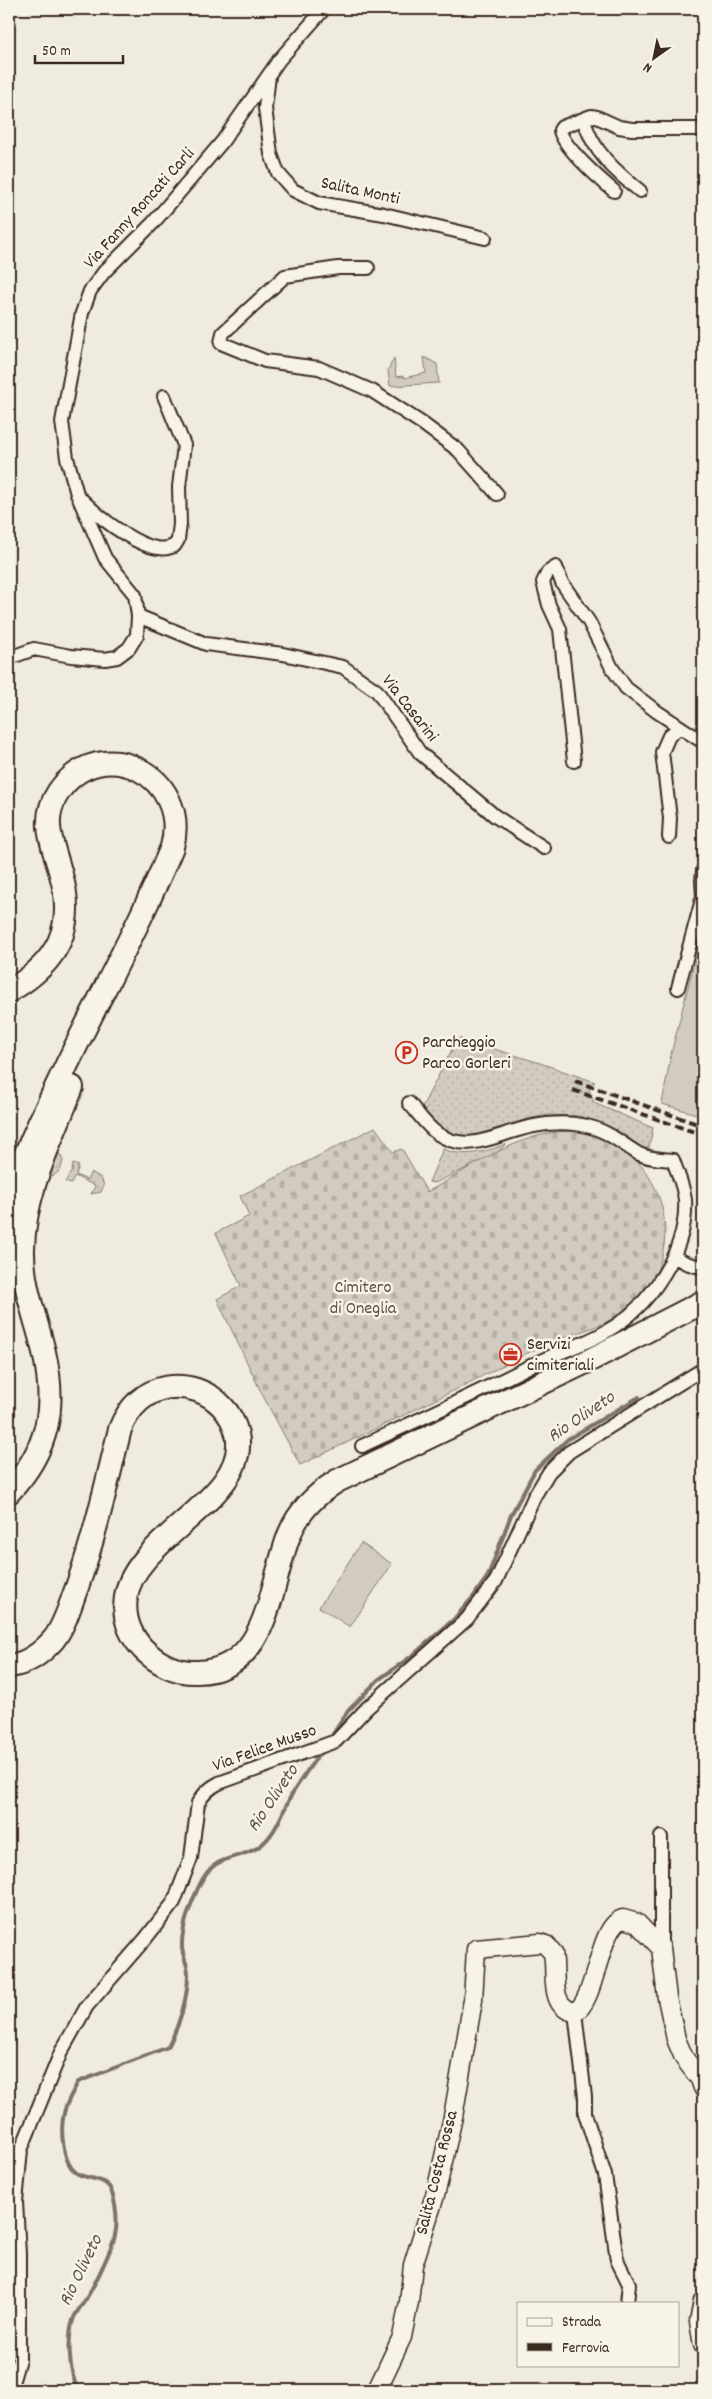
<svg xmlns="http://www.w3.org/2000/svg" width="712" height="2399" font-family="Dekko,sans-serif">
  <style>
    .grass { fill: url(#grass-dots); stroke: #867a6f }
    .cemetery { fill: url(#cemetery-stones); stroke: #867a6f }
    .garden { fill: #d1cbc0; stroke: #867a6f }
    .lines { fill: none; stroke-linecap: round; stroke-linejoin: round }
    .stream { stroke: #7e7266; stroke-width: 4 }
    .street-casing { stroke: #3b2a1e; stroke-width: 16 }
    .secondary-casing { stroke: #3b2a1e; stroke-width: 21 }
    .highway-casing { stroke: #3b2a1e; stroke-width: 26 }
    .street { stroke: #f7f3e8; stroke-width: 12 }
    .secondary { stroke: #f7f3e8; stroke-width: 18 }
    .highway { stroke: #f7f3e8; stroke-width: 22 }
    .rail { stroke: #3b2a1e; stroke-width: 4; stroke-dasharray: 8 4; stroke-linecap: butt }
    .labels { text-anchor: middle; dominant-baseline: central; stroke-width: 5; stroke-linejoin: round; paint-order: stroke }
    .street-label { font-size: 18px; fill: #3b2a1e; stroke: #f7f3e8 }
    .poi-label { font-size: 18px; fill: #3b2a1e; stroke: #f7f3e8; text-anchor: start }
    .park-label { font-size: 18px; fill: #605246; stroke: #f7f3e8 }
    .water-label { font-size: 19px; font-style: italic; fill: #625448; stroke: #f7f3e8 }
  </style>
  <defs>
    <pattern id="grass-dots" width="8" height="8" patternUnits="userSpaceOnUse" patternTransform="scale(1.25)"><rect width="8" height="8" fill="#d1cbc0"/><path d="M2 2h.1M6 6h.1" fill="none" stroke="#b4aea5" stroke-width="1.8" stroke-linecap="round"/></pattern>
    <pattern id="cemetery-stones" width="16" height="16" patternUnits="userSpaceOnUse" patternTransform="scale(1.25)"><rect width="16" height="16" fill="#d1cbc0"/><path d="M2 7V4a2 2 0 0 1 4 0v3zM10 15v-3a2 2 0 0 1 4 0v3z" fill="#b4aea5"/></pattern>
  </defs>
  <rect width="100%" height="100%" fill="#efebe0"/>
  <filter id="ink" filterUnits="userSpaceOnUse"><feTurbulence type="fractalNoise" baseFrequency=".02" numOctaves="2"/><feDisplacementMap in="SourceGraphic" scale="10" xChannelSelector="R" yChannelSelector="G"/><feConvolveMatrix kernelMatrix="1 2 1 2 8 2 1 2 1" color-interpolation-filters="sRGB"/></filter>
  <g filter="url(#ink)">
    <!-- grass -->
    <path class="grass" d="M458,1038l79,24 58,20 -6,7 5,14 59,25 -5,24 -31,-22 -37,-14 -31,-1 -18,3 -55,17 -10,1 -13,-2 -17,-9 -14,-18z
      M506,1144l-10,10 -61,29 -6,-1 14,-33c22,9 42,3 63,-5z
      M57,1150l6,10c-2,12 -6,16 -18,17z
      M73,1164l6,2 -3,9 11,5 4,-8 10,6 3,7 -3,7 -10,2 4,-8 -20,-10 -4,8 -6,-2 7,-11z"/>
    <!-- cemetery -->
    <path class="cemetery" d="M375,1127l18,25 9,-3 25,43c44,-24 91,-60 143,-61 16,-1 34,6 47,14 53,33 64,106 23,153 -23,27 -60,32 -91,45 -31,14 -60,30 -90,45 -53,26 -106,52 -159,77l-38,-71 -45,-95 24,-13 -25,-53 33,-17 -9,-20z"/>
    <!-- garden -->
    <path class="garden" d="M424,357l13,7 2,19 -49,3 -2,-16 6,-12 2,19 8,-1v2l22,-5z
      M703,928v188l-41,-12 9,-50z
      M361,1543l31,21 -42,63 -31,-20z"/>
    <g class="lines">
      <!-- stream -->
      <path class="stream" d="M329,1740l19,-29 30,-31 34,-24 41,-36 21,-24 14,-20 23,-61 24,-45 33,-31 71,-42
        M78,2390c-9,-19 -11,-50 -5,-70 3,-9 10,-15 14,-23 7,-11 26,-50 28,-62 3,-13 1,-29 -3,-42 -4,-16 -23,-13 -34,-19 -16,-10 -18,-44 -14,-61 2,-10 9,-21 14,-31l90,-35c11,-21 20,-49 20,-73 0,-9 -5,-17 -6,-26 -1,-20 9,-45 17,-62 15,-33 34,-24 58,-38 19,-12 25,-36 35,-54 9,-15 20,-30 30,-44"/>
      <defs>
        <path id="street" d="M269,76l-4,32 6,46 7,19 15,17 26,13 65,11 101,24
          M584,119c7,31 32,53 56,72
          M614,191c-13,-11 -52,-45 -54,-61l2,-3 29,-11 6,1 22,10 13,2h71
          M368,268h-30l-53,8 -62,57 -2,10 44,18 54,7 53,23 51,33 35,26 39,44
          M82,500c16,16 69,61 93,45l3,-5 2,-16 -1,-37 5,-42 -20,-49
          M138,616l68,28 77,10 60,13 34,24 43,62 75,63 49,32
          M9,658l25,-9 37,7 34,3 12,-2 12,-9 8,-13 1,-19 -3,-21 -30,-37 -28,-64 -10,-36 -5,-36 20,-109 8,-22 14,-19 49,-49 69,-81 57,-82 45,-51
          M574,761l-14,-132 -11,-24 -6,-23 5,-10 8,-5 6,16 27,39 23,46 14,20 30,23 47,31
          M669,837l1,-19 -8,-66 7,-16 11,-9
          M703,870l-1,11 1,15
          M678,988l25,-92
          M673,1256l13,7 17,5
          M362,1446c58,-27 116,-53 172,-82 24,-12 50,-19 73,-33 42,-24 81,-80 78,-131 -1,-13 -8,-28 -12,-40 -10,-1 -24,-1 -34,-6 -21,-12 -30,-24 -57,-29 -20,-4 -45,-1 -64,5 -28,8 -53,22 -80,4 -11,-7 -20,-21 -29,-31
          M661,1837v111
          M575,2012l10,85v17l20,61 12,85 12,24 -2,19
          M10,2390l9,-31v-105l-3,-52 5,-52 40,-98 26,-46 59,-68 28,-36 17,-44 7,-55c5,-9 11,-15 21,-20l117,-42 31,-33 100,-89 29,-38 38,-84 15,-25 20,-20 134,-83"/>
        <path id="secondary" d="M703,2301l-4,21 4,23
          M377,2390l25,-53 7,-35 4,-37 23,-73 17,-75 20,-117 3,-51 64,-6 6,2 7,8c4,19 -5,55 22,59 22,-12 23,-87 48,-93l14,4 24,25 6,50 9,41 8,19 16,21 3,9"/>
        <path id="highway" d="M9,991c49,-28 68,-64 51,-120 -8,-29 -20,-52 -1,-80 43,-61 132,-15 113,56 -35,85 -81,164 -119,247 -18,39 -39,78 -44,121
          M9,1492c39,-41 48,-84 35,-140 -8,-35 -22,-66 -21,-103 1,-58 29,-109 49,-162
          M9,1666c18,-2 33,-13 45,-27 11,-14 16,-34 23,-52 18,-51 30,-105 43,-158 4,-10 10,-20 19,-28 34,-30 88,-10 98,33 14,64 -103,103 -111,163 -3,20 3,37 17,52 14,14 33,24 54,23 73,-1 72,-88 93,-139 9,-22 28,-40 47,-52l251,-120 115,-59"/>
      </defs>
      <!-- street casing -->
      <use href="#street" class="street-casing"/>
      <!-- secondary casing -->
      <use href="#secondary" class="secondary-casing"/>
      <!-- highway casing -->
      <use href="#highway" class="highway-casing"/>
      <!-- street -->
      <use href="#street" class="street"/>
      <!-- secondary -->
      <use href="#secondary" class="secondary"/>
      <!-- highway -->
      <use href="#highway" class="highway"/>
      <!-- rail -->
      <path class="rail" d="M575,1081l128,45
        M573,1090l130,45"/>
    </g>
  </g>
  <!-- icons -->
  <defs>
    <symbol id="parking-ring" viewBox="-11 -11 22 22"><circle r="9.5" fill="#f7f3e8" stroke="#c8321e" stroke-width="1.5"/><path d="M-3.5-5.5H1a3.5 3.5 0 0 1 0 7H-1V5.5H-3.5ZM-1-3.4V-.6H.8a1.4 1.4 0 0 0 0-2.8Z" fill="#c8321e"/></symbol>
    <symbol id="office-ring" viewBox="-11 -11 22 22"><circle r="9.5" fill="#f7f3e8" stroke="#c8321e" stroke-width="1.5"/><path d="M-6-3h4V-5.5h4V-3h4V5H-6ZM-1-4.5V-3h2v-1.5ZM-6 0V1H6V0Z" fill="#c8321e"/></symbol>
  </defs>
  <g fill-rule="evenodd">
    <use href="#parking-ring" x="394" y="1040" width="25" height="25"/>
    <use href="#office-ring" x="498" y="1342" width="25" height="25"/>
  </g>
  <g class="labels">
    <!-- street labels -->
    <g class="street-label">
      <text transform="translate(360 192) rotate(12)">Salita Monti</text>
      <text transform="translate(140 209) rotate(-48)">Via Fanny Roncati Carli</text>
      <text transform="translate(409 709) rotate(52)">Via Casarini</text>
      <text transform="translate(265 1749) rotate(-20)">Via Felice Musso</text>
      <text transform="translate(438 2173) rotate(-76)">Salita Costa Rossa</text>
    </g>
    <!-- poi labels -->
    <g class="poi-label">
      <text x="422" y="1043">Parcheggio<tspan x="422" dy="21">Parco Gorleri</tspan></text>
      <text x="527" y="1345">Servizi<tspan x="527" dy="21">cimiteriali</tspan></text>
    </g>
    <!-- park labels -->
    <g class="park-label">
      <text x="363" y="1288">Cimitero<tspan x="363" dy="21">di Oneglia</tspan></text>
    </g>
    <!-- water labels -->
    <g class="water-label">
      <text transform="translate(582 1418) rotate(-34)">Rio Oliveto</text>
      <text transform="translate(274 1799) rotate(-56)">Rio Oliveto</text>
      <text transform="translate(82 2271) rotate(-64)">Rio Oliveto</text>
    </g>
  </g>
  <!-- margin -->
  <rect width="712" height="2399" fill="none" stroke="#f7f3e8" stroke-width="30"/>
  <rect x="15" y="15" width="682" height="2369" fill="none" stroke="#3b2a1e" stroke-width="2" filter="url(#ink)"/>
  <!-- legend -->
  <rect x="517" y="2302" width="162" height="65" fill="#f7f3e8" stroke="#aca397"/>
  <rect x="527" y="2318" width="25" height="8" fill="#f7f3e8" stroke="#aca397"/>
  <text x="562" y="2326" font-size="15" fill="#3b2a1e">Strada</text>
  <rect x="527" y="2343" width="25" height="8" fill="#3b2a1e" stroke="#aca397"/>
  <text x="562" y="2352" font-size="15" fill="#3b2a1e">Ferrovia</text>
  <!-- north arrow -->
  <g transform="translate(654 58) rotate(213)" stroke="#f7f3e8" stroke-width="4" paint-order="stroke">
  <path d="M0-4L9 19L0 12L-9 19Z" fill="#3b2a1e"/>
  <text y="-8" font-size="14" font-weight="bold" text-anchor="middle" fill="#3b2a1e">N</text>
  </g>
  <!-- scale -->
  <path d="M35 55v8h88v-8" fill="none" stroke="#3b2a1e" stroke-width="2.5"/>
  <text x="42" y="55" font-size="15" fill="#3b2a1e" stroke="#f7f3e8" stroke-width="4" paint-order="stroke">50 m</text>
</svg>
